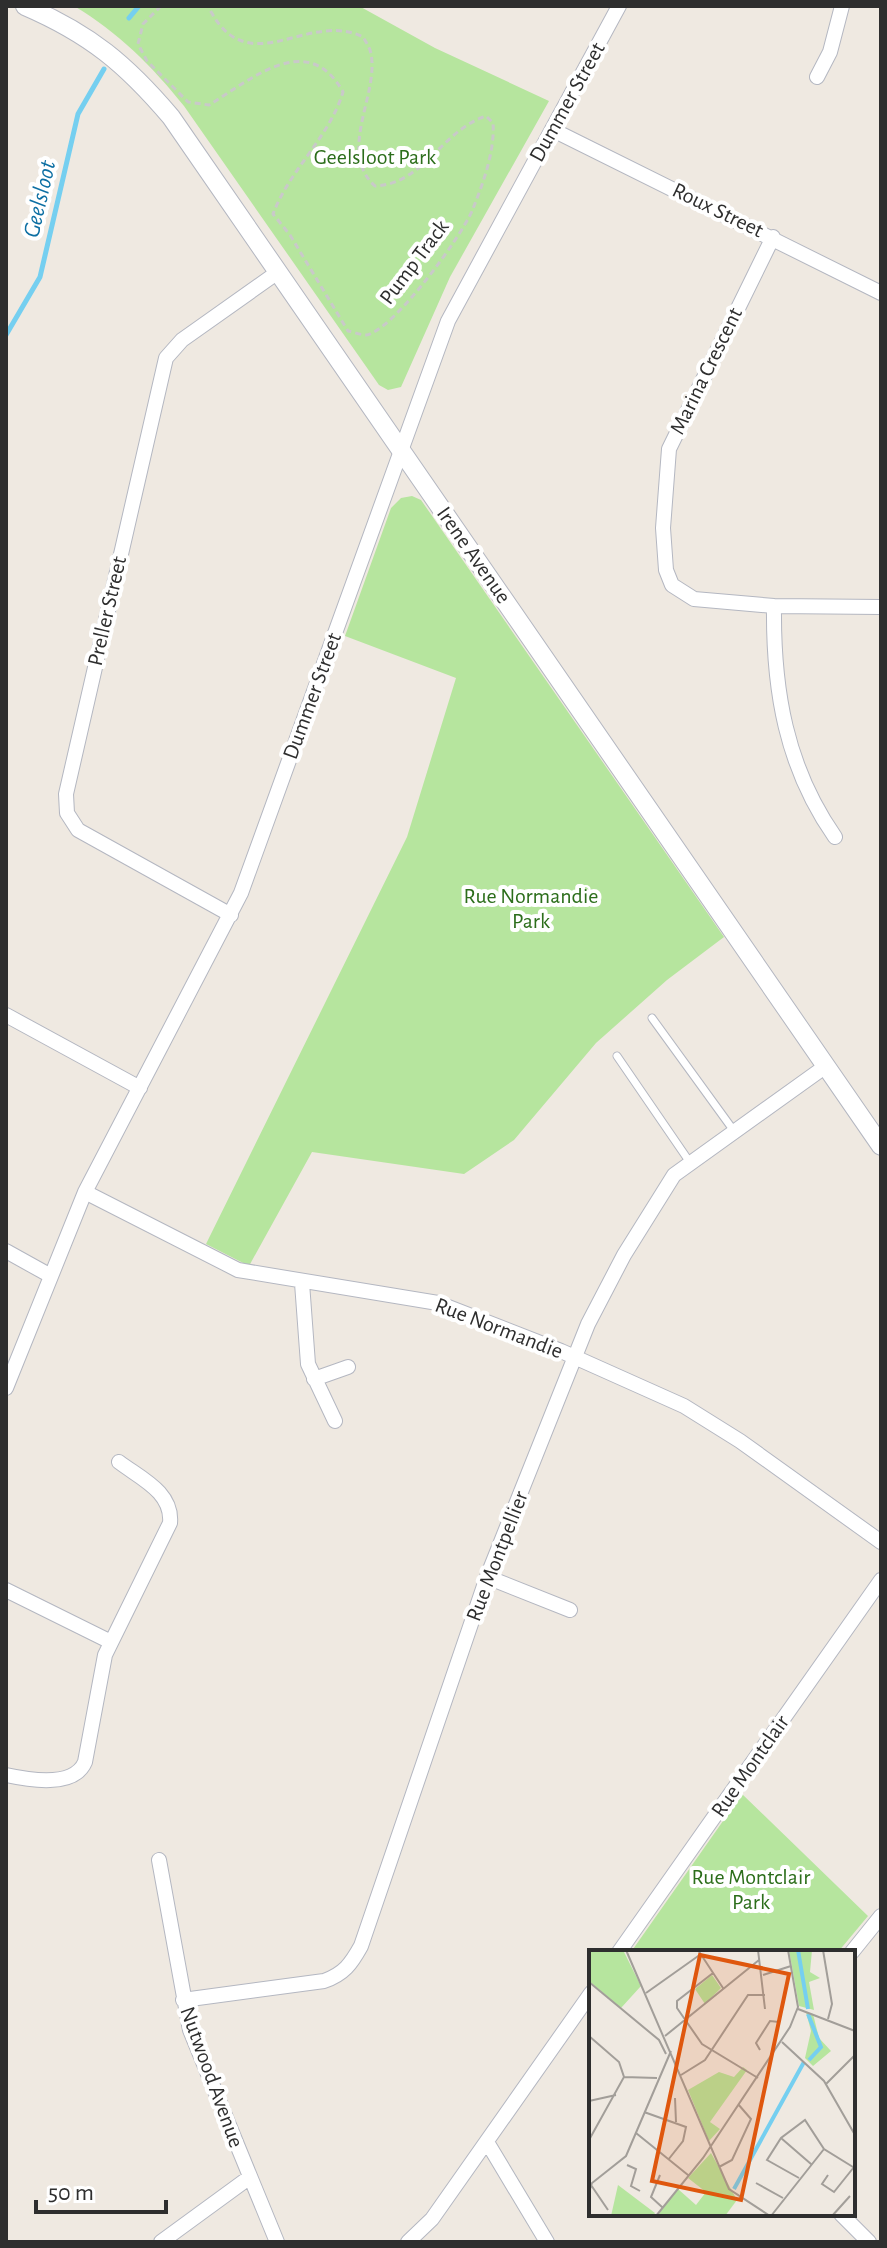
<svg xmlns="http://www.w3.org/2000/svg" width="887" height="2248" font-family="'Alegreya Sans',sans-serif">
  <style>
    .green { fill: #b6e59e }
    .lines { fill: none; stroke-linecap: round; stroke-linejoin: round }
    .stream { stroke: #75cff0; stroke-width: 5 }
    .service-casing { stroke: #b4b7c1; stroke-width: 9 }
    .minor-casing { stroke: #b4b7c1; stroke-width: 16 }
    .tertiary-casing { stroke: #b4b7c1; stroke-width: 20 }
    .path { stroke: #c9c9c9; stroke-width: 3; stroke-dasharray: 6 4; stroke-linecap: butt }
    .service { stroke: #fff; stroke-width: 7 }
    .minor { stroke: #fff; stroke-width: 14 }
    .tertiary { stroke: #fff; stroke-width: 18 }
    .labels { text-anchor: middle; dominant-baseline: central; stroke-width: 8; stroke-linejoin: round; paint-order: stroke }
    .street-label { font-size: 22px; fill: #2e2e2e; stroke: #fff }
    .park-label { font-size: 22px; fill: #2c6e1b; stroke: #fff }
    .water-label { font-size: 24px; font-style: italic; fill: #0d6fa3; stroke: #fff }
    .inset-river { fill: none; stroke: #75cff0; stroke-width: 4 }
    .inset-road { fill: none; stroke: #a29e99; stroke-width: 2 }
    .view { fill: #df570e; fill-opacity: 0.15; stroke: #df570e; stroke-width: 4 }
    .inset-edge { fill: none; stroke: #2e2e2e; stroke-width: 4 }
  </style>
  <rect width="100%" height="100%" fill="#efe9e1"/>
  <!-- green -->
  <path class="green" d="M74,6h285l76,42 114,53 -99,176 -49,110 -13,3 -9,-5 -195,-279c-33,-41 -65,-73 -110,-100z
    M412,496l9,4 303,437 -57,43 -71,63 -82,97 -50,34 -152,-22 -63,114 -43,-22 201,-407 49,-159 -111,-42 46,-128 10,-10z
    M742,1794l126,122 -30,36h-207z"/>
  <g class="lines">
    <!-- stream -->
    <path class="stream" d="M129,18l10,-12
      M6,335l34,-58 38,-163 26,-45"/>
    <defs>
      <path id="service" d="M652,1018l82,113
        M617,1056l72,105"/>
      <path id="minor" d="M817,77l13,-25 12,-46
        M553,130l328,163
        M773,237l-104,212 -6,79 3,42 6,15 22,14 80,7 107,1
        M774,606c-1,84 12,161 61,231
        M231,915l-153,-85 -11,-17 -1,-19 100,-436 16,-18 96,-68
        M6,1015l134,73
        M85,1192l153,78 200,33 123,48 123,55 56,35 141,101
        M6,1251l45,25
        M302,1283l6,81 27,57
        M314,1379l34,-12
        M6,1388l79,-196 156,-299 207,-572 171,-315
        M487,1577l83,33
        M6,1590l105,52
        M6,1775c23,5 68,13 79,-13l20,-107 65,-132c3,-31 -30,-45 -51,-61
        M159,1860l31,170 87,212
        M619,1952l262,-372
        M852,1952l29,-36
        M183,2000l141,-19c20,-7 27,-17 37,-35l126,-369 101,-253 36,-69 50,-80 152,-109
        M487,2142l60,100
        M841,2214l28,28
        M161,2242l89,-65
        M408,2242l24,-23 159,-226"/>
      <path id="tertiary" d="M25,6c65,28 101,58 146,111l710,1029"/>
    </defs>
    <!-- service casing -->
    <use href="#service" class="service-casing"/>
    <!-- minor casing -->
    <use href="#minor" class="minor-casing"/>
    <!-- tertiary casing -->
    <use href="#tertiary" class="tertiary-casing"/>
    <!-- path -->
    <path class="path" d="M161,6l-18,18 -5,20 9,17 41,41 21,3c43,-26 99,-76 134,-13 -14,46 -53,77 -70,122l17,21 58,96c5,1 13,4 18,4 27,-4 95,-98 106,-124 11,-27 23,-60 21,-88l-7,-7c-44,14 -62,68 -111,70 -38,-34 4,-91 -4,-132 -1,-6 -5,-12 -8,-17 -56,-28 -116,49 -155,-31"/>
    <!-- service -->
    <use href="#service" class="service"/>
    <!-- minor -->
    <use href="#minor" class="minor"/>
    <!-- tertiary -->
    <use href="#tertiary" class="tertiary"/>
  </g>
  <g class="labels">
    <!-- street labels -->
    <g class="street-label">
      <text transform="translate(567 102) rotate(-61)">Dummer Street</text>
      <text transform="translate(718 210) rotate(26)">Roux Street</text>
      <text transform="translate(414 262) rotate(-53)">Pump Track</text>
      <text transform="translate(706 371) rotate(-64)">Marina Crescent</text>
      <text transform="translate(474 555) rotate(55)">Irene Avenue</text>
      <text transform="translate(107 611) rotate(-77)">Preller Street</text>
      <text transform="translate(312 696) rotate(-70)">Dummer Street</text>
      <text transform="translate(499 1328) rotate(21)">Rue Normandie</text>
      <text transform="translate(497 1556) rotate(-69)">Rue Montpellier</text>
      <text transform="translate(750 1766) rotate(-55)">Rue Montclair</text>
      <text transform="translate(212 2077) rotate(70)">Nutwood Avenue</text>
    </g>
    <!-- park labels -->
    <g class="park-label">
      <text x="375" y="157">Geelsloot Park</text>
      <text x="531" y="896">Rue Normandie<tspan x="531" dy="25">Park</tspan></text>
      <text x="751" y="1877">Rue Montclair<tspan x="751" dy="25">Park</tspan></text>
    </g>
    <!-- water labels -->
    <g class="water-label">
      <text transform="translate(40 199) rotate(-77)">Geelsloot</text>
    </g>
  </g>
  <!-- overview -->
  <g transform="translate(589 1950)">
    <rect width="266" height="266" fill="#efe9e1"/>
    <path d="M0,0h34l18,36 -20,22 -32,-27zM200,0h23l-2,22 10,6 -11,4 5,28 -15,-4zM123,25l9,13 -16,16 -10,-15zM217,62l7,2 6,24 12,13 -18,15 -8,-8 6,-27zM154,117l4,3 -37,52 10,7 -11,12 -21,-51 31,-18 15,5zM122,203l26,47 -12,16 -67,-1 20,-26 18,16 10,-13 -18,-14zM29,235l37,28 -2,3h-42z" fill="#b6e59e"/>
    <path class="inset-river" d="M209,0l10,59M219,64l13,33 -12,13M145,239l70,-127"/>
    <path class="inset-road" d="M37,0l103,239 41,27M109,0l25,38M169,0l7,59M234,0l9,54 -4,15M124,23l-36,28v7l25,36 56,34M174,25l28,-9M0,32l70,58 7,14M57,43l55,-39M209,59l57,22M0,86l30,26 5,15 -35,63M76,86l94,-76M193,92l42,39 31,54M171,100l-4,-7 14,-22 9,1M92,125l24,-15 43,-65h17M35,127l33,1M237,134l29,-29M86,148l1,24M0,151l27,-6M55,162l42,15 -3,14 -15,19M47,183l52,42M192,188l30,26M38,215l9,4 -5,17 9,5M130,217l13,-7 19,-41 -13,-15M71,225l-9,22 11,10M239,225l-6,9 12,8 20,-25M210,228l-32,-18 14,-22 24,-18 19,29 29,18M167,233l27,15M2,235l17,25M0,242l3,-9 34,-27 45,-105M67,266l47,-58 87,-131 8,-20 -10,-57M182,266l53,-67M243,266l18,-20"/>
    <path class="view" d="M111,5l89,19 -48,226 -89,-19z"/>
    <rect width="266" height="266" class="inset-edge"/>
  </g>
  <!-- border -->
  <rect width="887" height="2248" fill="none" stroke="#2e2e2e" stroke-width="16"/>
  <!-- scale -->
  <path d="M36 2200v12h130v-12" fill="none" stroke="#2e2e2e" stroke-width="4"/>
  <text x="48" y="2200" font-size="24" fill="#2e2e2e" stroke="#ffffff" stroke-width="6" paint-order="stroke">50 m</text>
</svg>
